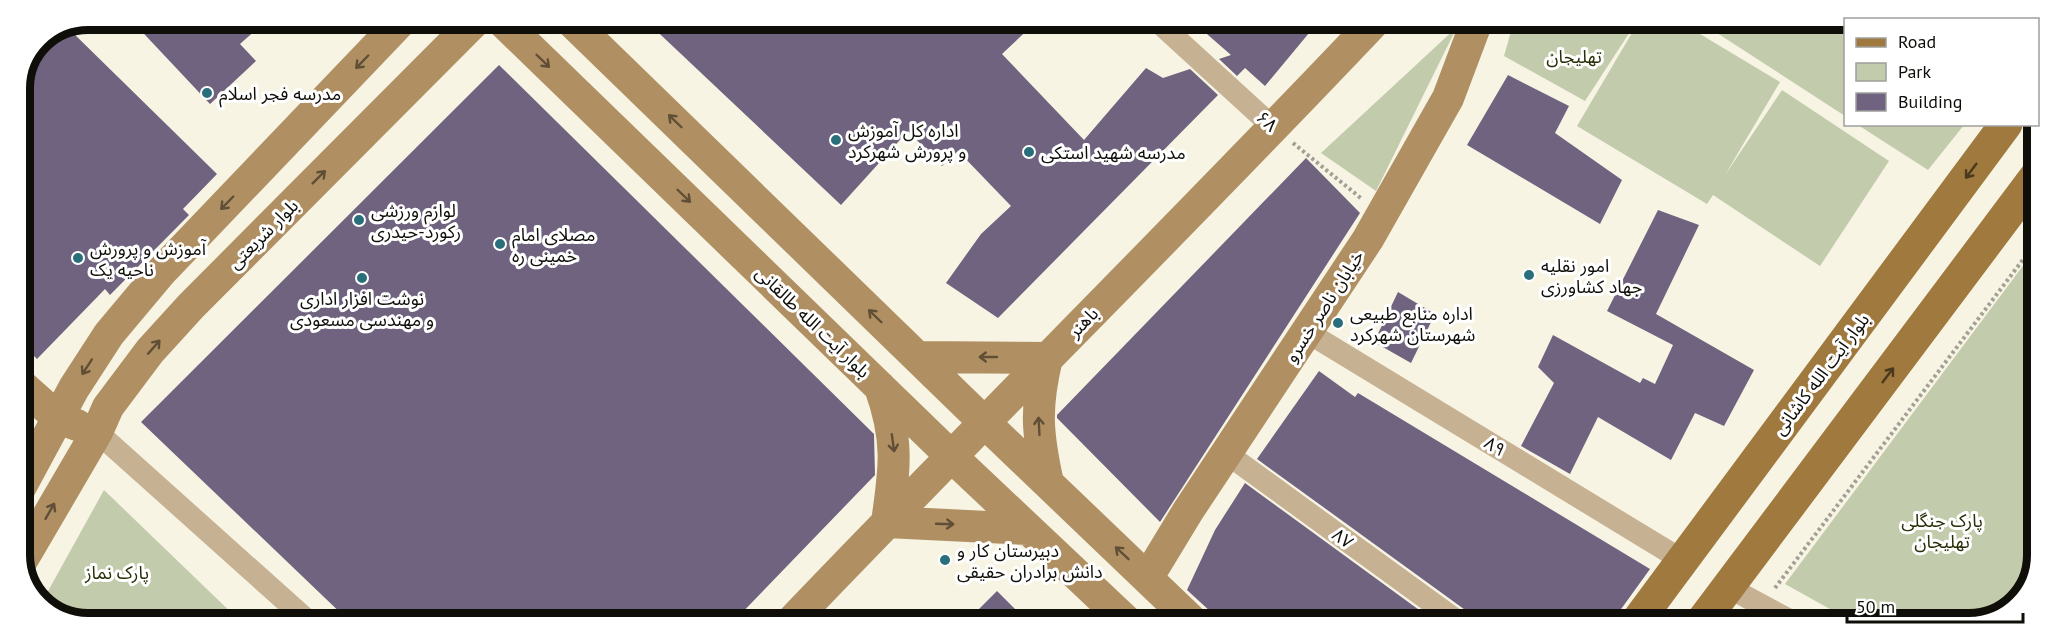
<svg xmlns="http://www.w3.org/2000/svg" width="2057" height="643" font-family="'PT Sans','Noto Sans Arabic',sans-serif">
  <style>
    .green { fill: #c2cbac }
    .building { fill: #6f637f }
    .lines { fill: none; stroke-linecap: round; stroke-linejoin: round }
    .path { stroke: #a29f94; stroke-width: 4; stroke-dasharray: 3 3; stroke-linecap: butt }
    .street { stroke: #c7b193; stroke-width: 22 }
    .secondary { stroke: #b09063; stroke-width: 32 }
    .primary { stroke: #9f793e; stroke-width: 33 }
    .oneway { stroke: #604f36 }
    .oneway2 { stroke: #49391e }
    .poi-dot { fill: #286f7b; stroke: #fff; stroke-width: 2 }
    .labels { text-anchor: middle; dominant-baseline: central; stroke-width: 6; stroke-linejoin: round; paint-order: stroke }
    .park-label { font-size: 18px; fill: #262e05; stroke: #fff }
    .poi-label { font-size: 18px; fill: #0f0e09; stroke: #fff; text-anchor: start }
    .street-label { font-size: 18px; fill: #0f0e09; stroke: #fff }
    .rim { fill: none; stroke: #0f0e09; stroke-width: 8 }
  </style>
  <rect width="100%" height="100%" fill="#f7f4e4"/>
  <!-- green -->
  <path class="green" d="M1514,21h123l-52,80 -81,-45z
    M1639,21l41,1 100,60 -55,93 57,-85 107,71 -69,105 -107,-71 -6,9 -130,-78z
    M1700,22h145v94z
    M1457,27l-81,164 -55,-38z
    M1858,125l106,-1v1l-36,45z
    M2037,247l-2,326 -25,36 -41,14h-114l-70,-39z
    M104,490l136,131h-170l-28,-19z"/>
  <!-- building -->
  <path class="building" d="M131,20h136l-27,24 16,17 -46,43z
    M645,20l392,1 -35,33 82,86 62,-72 17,10 27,-9 28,26 -220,223 -52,-35 35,-49 30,-28 -53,-55 -16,15 -34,-35 -67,74z
    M1192,21h127l-54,65 -20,-18 -8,8 -18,-17 12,-4z
    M68,28l149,146 -34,35 6,6 -79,80 -5,-6 -68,70 -17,-17v-254l20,-49z
    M499,65l375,369 1,41 -142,147 -384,-1 -208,-199z
    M1508,75l61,31 -14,27 67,47 -22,44 -133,-79z
    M1306,158l54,55 -200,309 -103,-104v-3z
    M1658,210l41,15 -43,89 98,56 -30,56 -29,-13 -24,47 -73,-43 -28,57 -49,-28 33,-63 -16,-16 15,-32 87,48 3,-5 12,6 18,-39 -66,-34z
    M1398,292l37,22 -24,49 -37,-21z
    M1319,371l36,26 3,-4 292,176 -39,54h-138l-5,-11 -211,-153z
    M1245,483l192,140h-214l-36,-33 28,-60z
    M997,591l31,31h-62z"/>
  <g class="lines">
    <!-- path -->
    <path class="path" d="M1293,143l69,56
      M1775,588l262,-347"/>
    <!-- street -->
    <path class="street" d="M1157,21l117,107
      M1307,332l375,228
      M97,432l211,189
      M1226,453l234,170
      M1728,587l67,36"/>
    <!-- secondary -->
    <path class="secondary" d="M501,20l450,436 176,166
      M570,20l414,402 210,201
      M917,357l130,1
      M1047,358c-12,50 -10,75 1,125
      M20,384l38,34 19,7
      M880,387c19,53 15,81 7,135
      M20,488l54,-100 35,-54 52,-62 241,-252
      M887,522l141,7
      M21,562l76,-130 11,-25 42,-56 41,-45 285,-286
      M1148,577l40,-66 180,-272 80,-141 29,-77
      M791,622c193,-202 392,-398 584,-601"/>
    <!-- primary -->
    <path class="primary" d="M1636,623l370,-499
      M1701,623l336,-448"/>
  </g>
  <!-- one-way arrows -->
  <defs><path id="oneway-shaft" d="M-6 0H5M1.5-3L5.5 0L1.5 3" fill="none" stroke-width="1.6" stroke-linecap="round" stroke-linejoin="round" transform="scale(1.5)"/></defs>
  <g class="oneway">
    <use href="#oneway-shaft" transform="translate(543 61) rotate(44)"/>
    <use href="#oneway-shaft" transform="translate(362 62) rotate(134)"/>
    <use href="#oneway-shaft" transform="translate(675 121) rotate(-136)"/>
    <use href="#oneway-shaft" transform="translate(319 177) rotate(-45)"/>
    <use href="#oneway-shaft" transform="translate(684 196) rotate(44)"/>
    <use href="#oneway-shaft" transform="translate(227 203) rotate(134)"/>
    <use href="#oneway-shaft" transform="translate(875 316) rotate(-136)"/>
    <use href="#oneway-shaft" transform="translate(154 347) rotate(-49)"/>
    <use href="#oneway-shaft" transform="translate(988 357) rotate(-180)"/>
    <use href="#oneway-shaft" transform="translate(87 367) rotate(123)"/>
    <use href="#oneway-shaft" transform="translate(1039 426) rotate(-93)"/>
    <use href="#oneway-shaft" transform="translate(893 443) rotate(82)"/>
    <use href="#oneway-shaft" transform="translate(50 511) rotate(-60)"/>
    <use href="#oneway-shaft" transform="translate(945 524) rotate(2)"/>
    <use href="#oneway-shaft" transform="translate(1122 553) rotate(-137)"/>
  </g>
  <g class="oneway2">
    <use href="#oneway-shaft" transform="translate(1971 171) rotate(127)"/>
    <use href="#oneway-shaft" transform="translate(1888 375) rotate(-53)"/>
  </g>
  <!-- markers -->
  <g class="poi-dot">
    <circle cx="207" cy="93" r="6"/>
    <circle cx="836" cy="140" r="6"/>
    <circle cx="1029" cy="152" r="6"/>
    <circle cx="359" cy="220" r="6"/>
    <circle cx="500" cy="244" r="6"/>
    <circle cx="78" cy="258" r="6"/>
    <circle cx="1529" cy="275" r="6"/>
    <circle cx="362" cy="278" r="6"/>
    <circle cx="1338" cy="323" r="6"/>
    <circle cx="945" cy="560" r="6"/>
  </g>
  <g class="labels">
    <!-- park labels -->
    <g class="park-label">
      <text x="1574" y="56">تهلیجان</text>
      <text x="1942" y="520">پارک جنگلی<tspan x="1942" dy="21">تهلیجان</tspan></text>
      <text x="117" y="572">پارک نماز</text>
    </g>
    <!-- poi labels -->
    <g class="poi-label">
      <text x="219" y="93">مدرسه فجر اسلام</text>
      <text x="848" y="130">اداره کل آموزش<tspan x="848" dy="21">و پرورش شهرکرد</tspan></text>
      <text x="1041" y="152">مدرسه شهید استکی</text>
      <text x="371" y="210">لوازم ورزشی<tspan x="371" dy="21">رکورد-حیدری</tspan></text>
      <text x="512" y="234">مصلای امام<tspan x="512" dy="21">خمینی ره</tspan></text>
      <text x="90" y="248">آموزش و پرورش<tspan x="90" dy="21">ناحیه یک</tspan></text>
      <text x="1541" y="265">امور نقلیه<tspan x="1541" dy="21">جهاد کشاورزی</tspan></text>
      <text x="362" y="298" text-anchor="middle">نوشت افزار اداری<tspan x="362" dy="21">و مهندسی مسعودی</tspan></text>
      <text x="1350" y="313">اداره منابع طبیعی<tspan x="1350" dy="21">شهرستان شهرکرد</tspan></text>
      <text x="957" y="550">دبیرستان کار و<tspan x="957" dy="21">دانش برادران حقیقی</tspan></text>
    </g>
    <!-- street labels -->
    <g class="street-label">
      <text transform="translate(1267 121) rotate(42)">۶۸</text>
      <text transform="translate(263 234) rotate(-45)">بلوار شریعتی</text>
      <text transform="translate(1324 306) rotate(-57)">خیابان ناصر خسرو</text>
      <text transform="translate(813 322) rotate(44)">بلوار آیت الله طالقانی</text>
      <text transform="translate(1083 322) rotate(-45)">باهنر</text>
      <text transform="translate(1821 374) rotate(-53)">بلوار آیت الله کاشانی</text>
      <text transform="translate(1495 446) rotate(31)">۸۹</text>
      <text transform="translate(1343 538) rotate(36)">۸۷</text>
    </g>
  </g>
  <!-- crop -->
  <path d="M0 0H2057V643H0ZM88 30H1969A58 58 0 0 1 2027 88V555A58 58 0 0 1 1969 613H88A58 58 0 0 1 30 555V88A58 58 0 0 1 88 30Z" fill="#fff" fill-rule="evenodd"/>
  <path class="rim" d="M88 30H1969A58 58 0 0 1 2027 88V555A58 58 0 0 1 1969 613H88A58 58 0 0 1 30 555V88A58 58 0 0 1 88 30Z"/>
  <!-- legend -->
  <rect x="1844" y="18" width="195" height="108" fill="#ffffff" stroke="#9f9f9d" stroke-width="1.5"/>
  <rect x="1856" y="38" width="30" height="9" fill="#9f793e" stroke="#9f9f9d" stroke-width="1.5"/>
  <text x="1898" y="48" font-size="18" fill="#0f0e09">Road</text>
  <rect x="1856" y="63" width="30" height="18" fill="#c2cbac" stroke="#9f9f9d" stroke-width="1.5"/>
  <text x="1898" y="78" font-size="18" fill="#0f0e09">Park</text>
  <rect x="1856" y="93" width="30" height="18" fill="#6f637f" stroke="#9f9f9d" stroke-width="1.5"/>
  <text x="1898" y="108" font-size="18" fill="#0f0e09">Building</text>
  <!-- scale -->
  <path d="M1847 613v9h176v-9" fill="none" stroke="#0f0e09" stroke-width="3"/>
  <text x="1856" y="613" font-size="18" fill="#0f0e09" stroke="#ffffff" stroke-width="4.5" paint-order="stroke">50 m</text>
</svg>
